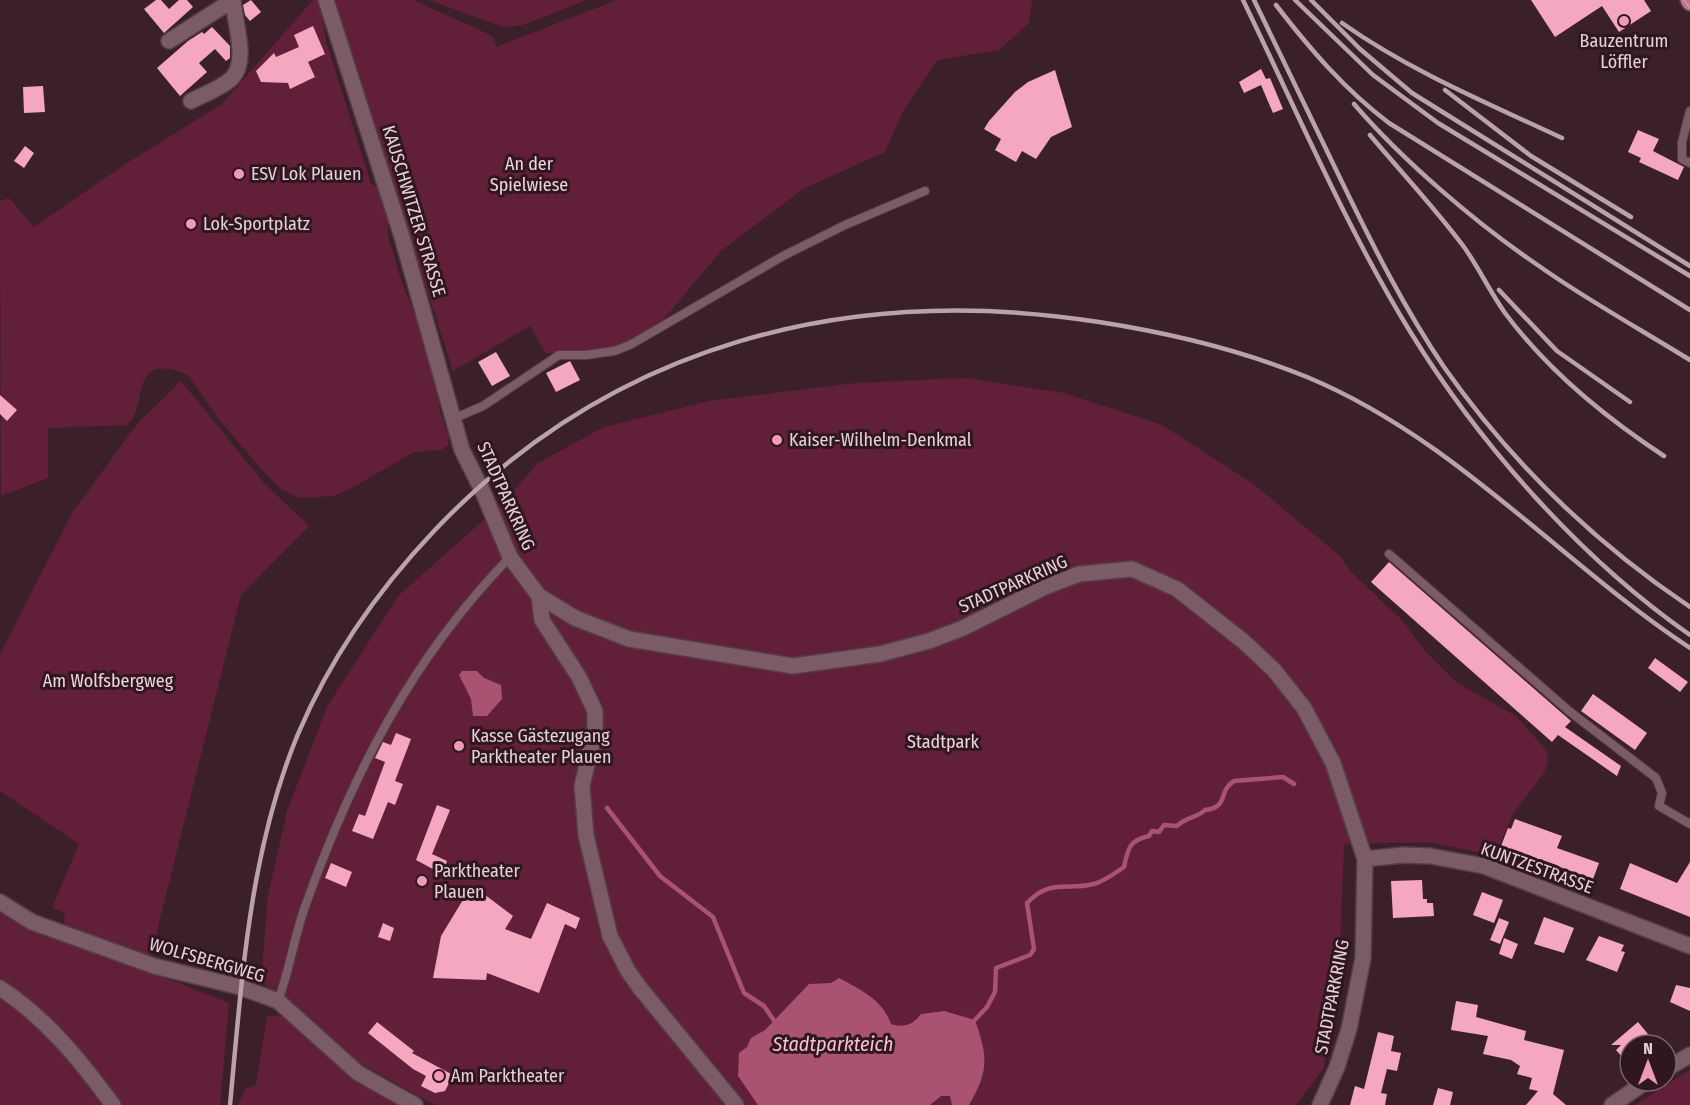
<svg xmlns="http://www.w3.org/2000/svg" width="1690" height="1105" font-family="'Fira Sans Condensed',sans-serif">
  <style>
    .green { fill: #621f3a }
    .water { fill: #aa5272 }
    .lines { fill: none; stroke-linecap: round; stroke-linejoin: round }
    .stream { stroke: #aa5272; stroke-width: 4.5 }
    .building { fill: #f5a7bf }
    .lane-casing { stroke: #543d44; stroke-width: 10 }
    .street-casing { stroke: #543d44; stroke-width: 18 }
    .primary-casing { stroke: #543d44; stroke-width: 18 }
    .lane { stroke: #7b5b65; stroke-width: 8 }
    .street { stroke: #7b5b65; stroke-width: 15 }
    .primary { stroke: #bf758e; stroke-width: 15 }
    .tram { stroke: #b8a3a9; stroke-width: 1.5 }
    .rail { stroke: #b8a3a9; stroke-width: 4.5 }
    .poi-dot { fill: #f09ab6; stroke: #30161f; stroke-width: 2 }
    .labels { text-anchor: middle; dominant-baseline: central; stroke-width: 6; stroke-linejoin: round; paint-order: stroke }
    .poi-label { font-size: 18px; fill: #e5d2d7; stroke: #30161f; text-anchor: start }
    .park-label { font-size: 18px; fill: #efd5dc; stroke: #30161f }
    .street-label { font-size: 18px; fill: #e5d2d7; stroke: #30161f }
    .water-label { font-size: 20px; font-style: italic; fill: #f6c3d2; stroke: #30161f }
  </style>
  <rect width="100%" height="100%" fill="#3b2029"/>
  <!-- green -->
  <path class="green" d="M313,0h7l6,41 45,143 9,4 8,27v21l13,44 33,84 6,48 9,26 -1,7 -7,5 -27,2 -64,37 -17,7 -33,2 -18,-8 -18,-18 -43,-50 -33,-47c-61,-25 -38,30 -61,50l-79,3v50l-47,18 -1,-295 9,-3 25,29 90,-62 98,-61z
    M335,0h78l71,32 9,5 3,10 121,-47h415l-3,23 -30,27 -62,10 -35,53 -17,39 -82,37 -82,62 -58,69 -38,24 -29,8 -32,-2 -18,4 -16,-28 -77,45z
    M429,0h158l-64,25 -20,2z
    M966,378l98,15 98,32 90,58 88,73 11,16 50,47 23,31 33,33 59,33 31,35 1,11 -4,11 -31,41 -16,37 -5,4 -64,-13 -84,2 -4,102 -16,122 -28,37h-861l-72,-40 -102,-84 7,-86 19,-84 40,-104 71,-111 105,-93 35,-40 66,-36 105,-26 147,-18z
    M181,381l83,102 45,43 -68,69 -91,365 -82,-31 -4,-7 1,-9 -13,-5 27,-64 -79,-53v-137l72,-141 65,-89z
    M0,913l229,90 -9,102h-220z
    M267,1016h16l71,63 47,26h-163l7,-16 11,-4z
    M1690,1070v35h-55z"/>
  <!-- water -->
  <path class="water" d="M462,671h15l7,7 17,7 1,14 -15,17h-14l-2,-17 -12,-24z
    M839,978c22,12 43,21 52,46 13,4 22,1 30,-10l23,-3 31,9c13,37 14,51 -6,85h-17l-2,-9h-9l-11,9h-172l-20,-29 1,-23 8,-6 4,-9 14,-8 44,-46 22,-1z"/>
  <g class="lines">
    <!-- stream -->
    <path class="stream" d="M607,808l53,68 53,41 31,76 20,13 13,19
      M972,1023l15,-16 8,-15 1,-24 34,-13 4,-6 -7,-46c24,-25 39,-12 67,-19 11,-3 21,-11 30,-17 4,-18 5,-27 25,-31l3,-5 7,1 5,-7 13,1c9,-9 20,-8 28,-16 25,-3 12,-18 29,-29l49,-4 11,7"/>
  </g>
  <!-- building -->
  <path class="building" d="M156,0h5l8,9 10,-9h8l6,7 -29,26 -20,-24z
    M251,0l10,12 -11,9 -5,-6 -2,-10z
    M1531,0h113l7,11 -32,21 -17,-26 -47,31z
    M313,26l12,28 -17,8 7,15 -25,12 -2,-6 -27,-1 -5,-11 18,-18 2,4 23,-10 -5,-12z
    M212,27l18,19v12l-4,3 -11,-12 -16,14 8,9 -27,24 -23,-28 31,-27 14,-9 2,2z
    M1261,69l5,10 4,-1 13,31 -10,4 -12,-28 -17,8 -5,-11z
    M1055,70l17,57 -21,10 -15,22 -14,-8 -6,11 -21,-12 6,-11 -17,-10 5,-8 26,-29 13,-10z
    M43,86l2,26 -21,1 -1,-26z
    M1638,130l21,9 -6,12 31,16 -6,13 -39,-18 2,-4 -13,-6z
    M25,146l9,7 -10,15 -10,-7z
    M496,352l14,24 -18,10 -14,-24z
    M570,361l10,19 -24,12 -10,-19z
    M0,395l17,15 -10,11 -7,-7z
    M1389,562l182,159 -6,6 56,39 -4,10 -59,-41 -6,7 -181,-160z
    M1655,658l33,24 -8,10 -32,-24z
    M1593,694l54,39 -12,17 -54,-39z
    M396,733l15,6 -16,42 8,3 -8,21 -7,-3 -15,37 -21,-8 7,-17 6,2 20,-54 -10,-4 8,-16 8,3z
    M437,805l13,5 -18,44 15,7 -5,13 -26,-14z
    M1515,819l47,17 -5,12 42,15 -6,16 -92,-33 7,-18 3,1z
    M1690,862v55l-70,-28 10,-26 47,20z
    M331,863l21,9 -6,15 -21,-9z
    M1422,880l1,19h4v4h6l1,13 -41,2 -2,-37z
    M472,885l41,31 -8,13 26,10 16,-36 33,15 -4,11 -11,-5 -26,69 -52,-20 -1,7 -53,-2 8,-42z
    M1482,892l21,8 -9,23 -21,-8z
    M1544,917l30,11 -10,25 -30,-9z
    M1499,918l10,4 -9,22 -10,-4z
    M383,923l11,5 -4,13 -12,-4z
    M1599,936l25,9 -3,6 4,1 -8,20 -31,-12z
    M1504,938l14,6 -6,15 -13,-5z
    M1676,985l14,3v23l-20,-9z
    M1456,1001l22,4 -2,12 50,14 -2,9 40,10 -11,44 13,11h-40l12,-14 -9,-2 3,-11 -15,-4 3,-8 -9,-6 -28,-6 5,-18 -37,-6z
    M377,1022l37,29 -2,2 41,22 -8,16 -10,2 -14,-7 5,-10 -13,-7 -45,-36z
    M1638,1022l19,23h-27v11l-2,-3 -5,5 -7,-8 5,-5h-10z
    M1378,1032l16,4 -3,15 10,2 -4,18 -10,-2 -6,24 6,1 -2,11h-35l5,-19 9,3z
    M1438,1088l15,4 -3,13h-17z"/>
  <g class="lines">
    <defs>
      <path id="lane" d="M1690,111l-8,31v17l8,4
        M455,418l28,-12 76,-51h27l28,-4 16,-6 153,-89 62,-31 80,-34
        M1389,554l180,157 87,67 6,15 -3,13 31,18
        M278,1001c12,-32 16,-65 28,-97 47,-131 106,-246 204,-347"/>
      <path id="street" d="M326,0l76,237 60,213 21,42 27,65 29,39 36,22 54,21 164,27 87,-12 49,-13 34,-13 82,-41 34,-13 53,-5 45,20 66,52 31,29 30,38 29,55 32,96 -2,99 -14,71 -12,38 -17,38
        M169,41l64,-41
        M191,101c13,-7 31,-13 41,-23 17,-17 2,-56 1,-78
        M539,596l3,24 37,57 16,34v21l-13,54 4,49 24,101 18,35 12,17 96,117
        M1365,859l38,-4 27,1 54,10 206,80
        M0,902l32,20 122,44 86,21 38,14 80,72 57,32
        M0,988c47,31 80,72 113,117
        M1666,1069l24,-14
        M1612,1105l35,-24"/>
      <path id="primary" d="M1688,0l2,3"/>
    </defs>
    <!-- lane casing -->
    <use href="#lane" class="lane-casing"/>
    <!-- street casing -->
    <use href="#street" class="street-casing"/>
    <!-- primary casing -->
    <use href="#primary" class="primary-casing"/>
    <!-- lane -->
    <use href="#lane" class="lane"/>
    <!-- street -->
    <use href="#street" class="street"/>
    <!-- primary -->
    <use href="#primary" class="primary"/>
    <!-- tram -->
    <path class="tram" d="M1684,0l6,8"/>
    <!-- rail -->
    <path class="rail" d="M1243,0c54,111 103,228 168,333 70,113 170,226 279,302
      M1254,0c29,60 58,120 87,180 31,64 63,128 103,187 66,94 151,176 246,240
      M1295,0l78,75 65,48 252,153
      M1311,0l49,49 52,44 278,173
      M1276,5c34,44 68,84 113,118l301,187
      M1342,23c68,48 145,80 220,115
      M1445,90l86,66 100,61
      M1354,104c49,57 123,120 185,162 48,34 101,63 151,94
      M1370,135c31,37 65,73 94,112 15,21 26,45 41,66 43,58 98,103 159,143
      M1499,290l58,61 73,51
      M230,1105c12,-126 19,-253 68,-371 32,-75 80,-144 136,-203 178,-188 414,-248 665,-209 71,11 142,28 208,55 147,61 252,184 383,271"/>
  </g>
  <!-- markers -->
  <g class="poi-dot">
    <circle cx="1624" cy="21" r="6"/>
    <circle cx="239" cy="174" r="6"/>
    <circle cx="191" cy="224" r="6"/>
    <circle cx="777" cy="440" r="6"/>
    <circle cx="459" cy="746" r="6"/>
    <circle cx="422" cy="881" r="6"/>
    <circle cx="439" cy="1076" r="6"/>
  </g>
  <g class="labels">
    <!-- poi labels -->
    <g class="poi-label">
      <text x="1624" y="41" text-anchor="middle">Bauzentrum<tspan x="1624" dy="21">Löffler</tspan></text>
      <text x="251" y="174">ESV Lok Plauen</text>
      <text x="203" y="224">Lok-Sportplatz</text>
      <text x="789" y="440">Kaiser-Wilhelm-Denkmal</text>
      <text x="471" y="736">Kasse Gästezugang<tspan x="471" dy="21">Parktheater Plauen</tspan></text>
      <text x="434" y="871">Parktheater<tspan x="434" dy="21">Plauen</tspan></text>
      <text x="451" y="1076">Am Parktheater</text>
    </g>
    <!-- park labels -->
    <g class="park-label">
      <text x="529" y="164">An der<tspan x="529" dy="21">Spielwiese</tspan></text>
      <text x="108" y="681">Am Wolfsbergweg</text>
      <text x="943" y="742">Stadtpark</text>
    </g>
    <!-- street labels -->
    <g class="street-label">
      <text transform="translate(414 211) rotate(73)">KAUSCHWITZER STRASSE</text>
      <text transform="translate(506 496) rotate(66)">STADTPARKRING</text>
      <text transform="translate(1013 584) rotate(-24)">STADTPARKRING</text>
      <text transform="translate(1537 868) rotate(20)">KUNTZESTRASSE</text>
      <text transform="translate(207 960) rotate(16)">WOLFSBERGWEG</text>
      <text transform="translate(1332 997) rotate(-79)">STADTPARKRING</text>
    </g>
    <!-- water labels -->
    <g class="water-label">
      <text x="833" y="1044">Stadtparkteich</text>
    </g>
  </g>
  <!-- north arrow -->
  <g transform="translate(1648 1063)"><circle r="28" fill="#30161f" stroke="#786169" stroke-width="1.5"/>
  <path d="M0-4.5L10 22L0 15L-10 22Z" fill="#f09ab6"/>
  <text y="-9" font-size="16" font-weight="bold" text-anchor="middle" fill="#e5d2d7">N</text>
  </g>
</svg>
